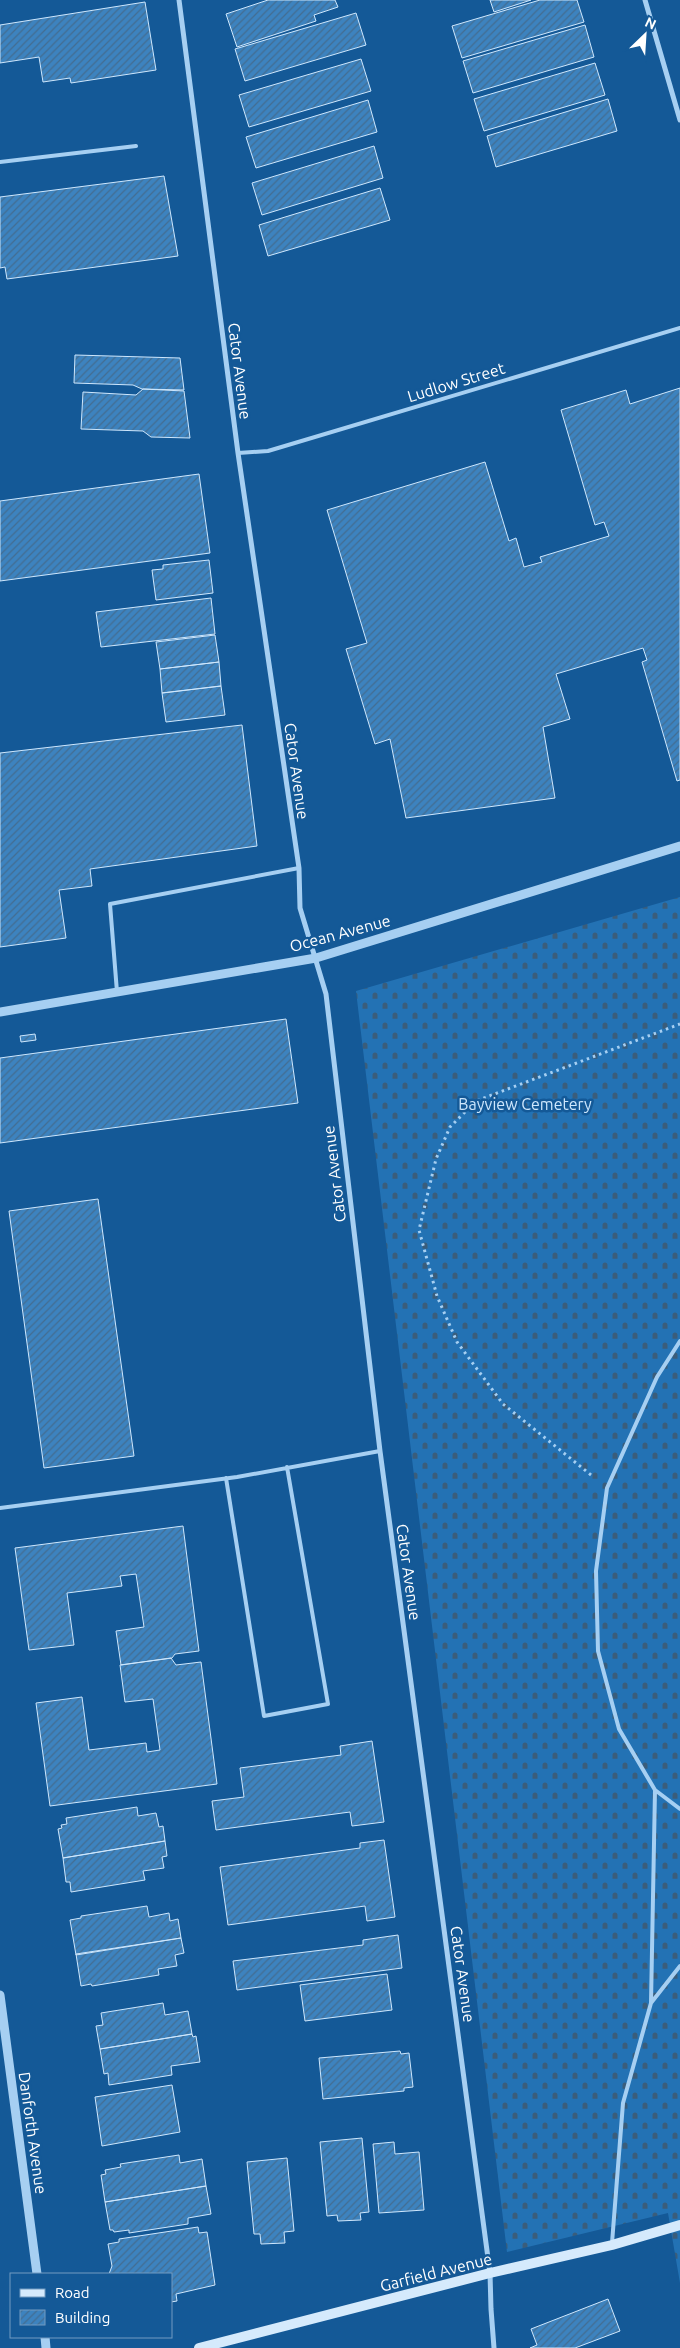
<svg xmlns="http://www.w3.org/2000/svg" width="680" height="2348" font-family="Ubuntu,sans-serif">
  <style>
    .cemetery { fill: url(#cemetery-stones) }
    .building { fill: url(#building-hatch); stroke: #cee7fd }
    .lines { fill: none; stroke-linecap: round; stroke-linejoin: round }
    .path { stroke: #a6cff2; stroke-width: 3; stroke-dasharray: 2.5 4; stroke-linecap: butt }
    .service { stroke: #a6cff2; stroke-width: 4 }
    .minor { stroke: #a6cff2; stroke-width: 5 }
    .tertiary { stroke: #a6cff2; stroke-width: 9 }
    .secondary { stroke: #d5eafc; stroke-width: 10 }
    .labels { text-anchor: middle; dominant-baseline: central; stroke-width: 5; stroke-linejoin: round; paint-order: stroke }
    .street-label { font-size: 16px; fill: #fff; stroke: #145997 }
    .park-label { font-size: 16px; fill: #cee7fd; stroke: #145997 }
  </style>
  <defs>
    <pattern id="cemetery-stones" width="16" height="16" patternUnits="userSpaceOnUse" patternTransform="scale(1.25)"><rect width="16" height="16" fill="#2372b4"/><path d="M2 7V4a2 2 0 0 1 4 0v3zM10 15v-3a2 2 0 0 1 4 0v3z" fill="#3a5d7b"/></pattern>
    <pattern id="building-hatch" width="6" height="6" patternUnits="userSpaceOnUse" patternTransform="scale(1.25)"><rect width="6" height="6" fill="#3d83bf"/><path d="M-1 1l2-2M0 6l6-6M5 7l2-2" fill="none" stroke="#436d91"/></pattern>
  </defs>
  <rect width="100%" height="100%" fill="#145997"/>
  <!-- cemetery -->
  <path class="cemetery" d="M680,897v1386l-12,-70 -161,39 -151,-1261z"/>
  <!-- building -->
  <path class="building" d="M268,0h67l3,7 -24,8 2,6 -79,26 -11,-33z
    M490,0h41l-37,12z
    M540,0h37l7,22 -122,36 -10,-32z
    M145,2l11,68 -85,13 -1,-5 -27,4 -4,-25 -39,6v-38z
    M356,13l10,32 -121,36 -10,-32z
    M585,25l9,32 -121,36 -10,-32z
    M361,59l10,32 -122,36 -10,-32z
    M595,63l10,32 -121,36 -10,-32z
    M608,99l9,32 -121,36 -9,-31z
    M368,100l9,32 -121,36 -10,-31z
    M374,146l9,32 -121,37 -10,-32z
    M164,176l14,80 -171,23 -2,-12 -5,1v-71z
    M380,188l10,32 -122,36 -9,-31z
    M75,355l105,3 4,32 -42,-1 -9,-4 -59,-2z
    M680,388v392l-3,1 -35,-119 5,-2 -4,-12 -87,26 14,45 -27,8 12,71 -149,20 -16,-79 -15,5 -29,-95 21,-6 -40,-133 158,-48 24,79 7,-3 8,29 18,-5 -2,-5 69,-21 -5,-14 -9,3 -34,-115 65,-20 4,14z
    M143,389l41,2 6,47 -39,-1 -8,-6 -62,-2 2,-37 53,3z
    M199,474l11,79 -210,28v-80z
    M209,560l4,33 -57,7 -4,-30 11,-1v-4z
    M211,598l4,36 -114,13 -5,-35z
    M215,635l4,27 -59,7 -4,-27z
    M219,662l2,24 -59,7 -2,-24z
    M221,686l4,29 -59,7 -4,-29z
    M242,725l15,121 -167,23 2,17 -33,4 7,48 -66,9v-194z
    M286,1019l12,84 -298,40v-85z
    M35,1034l1,6 -15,2 -1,-6z
    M98,1199l36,257 -90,12 -35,-257z
    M183,1526l16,125 -24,3 -3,4 -51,7 -5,-34 28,-4 -8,-53 -16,2 2,10 -55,7 7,52 -45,5 -14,-102z
    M171,1658l5,7 25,-3 16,122 -167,22 -14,-103 46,-6 7,53 57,-7 1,9 13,-2 -7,-51 -28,3 -5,-37z
    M372,1741l12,81 -32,4 -2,-14 -134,18 -4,-29 32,-4 -4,-29 101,-13 -1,-9z
    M137,1807l1,9 18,-3 3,14 4,-1 2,15 -102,17 -5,-29 4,-1 -1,-3 6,-1 -1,-6z
    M384,1840l11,77 -28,4 -2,-15 -137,19 -8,-58 140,-19v-5z
    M165,1841l2,15 -5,1 2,11 -21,3 2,9 -74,12 -1,-10h-4l-3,-24z
    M147,1906l2,11 20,-4 1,8 8,-2 3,19 -105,17 -6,-35 11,-2v-2z
    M398,1935l4,33 -165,22 -4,-29 130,-16v-5z
    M181,1938l3,15 -9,2 2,11 -19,3 1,6 -67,11 -1,-2 -10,2 -5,-32z
    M387,1974l5,36 -87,11 -5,-36z
    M163,2003l2,12 23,-4 4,23 -92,15 -4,-23 7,-1 -2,-12z
    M192,2034l1,3 3,-1 4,26 -29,4 1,9 -63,10 -1,-12 -4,1 -4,-25z
    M400,2051l1,3 8,-1 4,34 -9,1v3l-81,8 -4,-41z
    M172,2085l8,47 -78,14 -7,-49z
    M362,2138l7,74 -9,1 1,7 -23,1 -1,-6 -10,1 -7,-74z
    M394,2142l1,12 24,-2 5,58 -45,3 -6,-69z
    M179,2155l1,8 22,-4 4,27 -101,16 -4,-27 5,-1 -1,-4 16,-3 -1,-3z
    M287,2158l7,73 -10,1 1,11 -24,1 -1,-10h-6l-7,-72z
    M206,2186l5,28 -23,4v6l-59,9v-3l-15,2 -1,-2h-3l-5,-28z
    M198,2227l1,6 8,-1 8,53 -39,9 1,7 -6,1v-28h-62l3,-8 -4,-22 11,-2v-3z
    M608,2299l12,32 -45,17h-45l7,-3 -6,-16z"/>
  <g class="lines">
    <!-- path -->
    <path class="path" d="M591,1475l-88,-71 -46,-62 -20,-46 -18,-66 17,-71 14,-32 26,-26 204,-77"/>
    <!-- service -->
    <path class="service" d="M0,162l136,-16
      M238,453l30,-2 412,-123
      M117,992l-7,-88 189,-36
      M680,1341l-23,36 -50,111 -11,83 2,80 21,78 36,61 25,19
      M226,1478l38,238 64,-12 -41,-237
      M0,1508l237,-31 143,-26
      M651,2003l4,-213
      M612,2243l11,-140 28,-100 29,-37"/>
    <!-- minor -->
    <path class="minor" d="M179,0l59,453 61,415 1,40 26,86 54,457 110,822 1,36 3,39
      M645,0l35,120"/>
    <!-- tertiary -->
    <path class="tertiary" d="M0,1012l316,-54 364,-112
      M0,1995l37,279
      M45,2337l1,11"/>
    <!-- secondary -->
    <path class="secondary" d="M199,2348l291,-75 122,-28 68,-20"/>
  </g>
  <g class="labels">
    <!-- street labels -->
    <g class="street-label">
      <text transform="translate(240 371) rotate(83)">Cator Avenue</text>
      <text transform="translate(456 382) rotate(-17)">Ludlow Street</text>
      <text transform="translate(297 771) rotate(82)">Cator Avenue</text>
      <text transform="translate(340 933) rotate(-15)">Ocean Avenue</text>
      <text transform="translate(334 1174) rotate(-97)">Cator Avenue</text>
      <text transform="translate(409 1572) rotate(82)">Cator Avenue</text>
      <text transform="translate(463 1974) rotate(82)">Cator Avenue</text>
      <text transform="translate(33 2133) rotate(82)">Danforth Avenue</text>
      <text transform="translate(436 2272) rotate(-14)">Garfield Avenue</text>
    </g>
    <!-- park labels -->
    <g class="park-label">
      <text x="525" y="1104">Bayview Cemetery</text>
    </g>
  </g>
  <!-- legend -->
  <rect x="10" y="2273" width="162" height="65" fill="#145997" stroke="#729bc1"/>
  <rect x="20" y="2289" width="25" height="8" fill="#d5eafc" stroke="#729bc1"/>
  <text x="55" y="2298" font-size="15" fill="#ffffff">Road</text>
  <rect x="20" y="2310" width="25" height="15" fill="url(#building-hatch)" stroke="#729bc1"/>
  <text x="55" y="2323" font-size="15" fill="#ffffff">Building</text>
  <!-- north arrow -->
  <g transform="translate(645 35) rotate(25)" stroke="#145997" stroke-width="4" paint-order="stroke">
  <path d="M0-4L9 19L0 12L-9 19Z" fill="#ffffff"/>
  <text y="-8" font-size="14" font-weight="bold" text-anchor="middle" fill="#ffffff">N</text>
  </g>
</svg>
